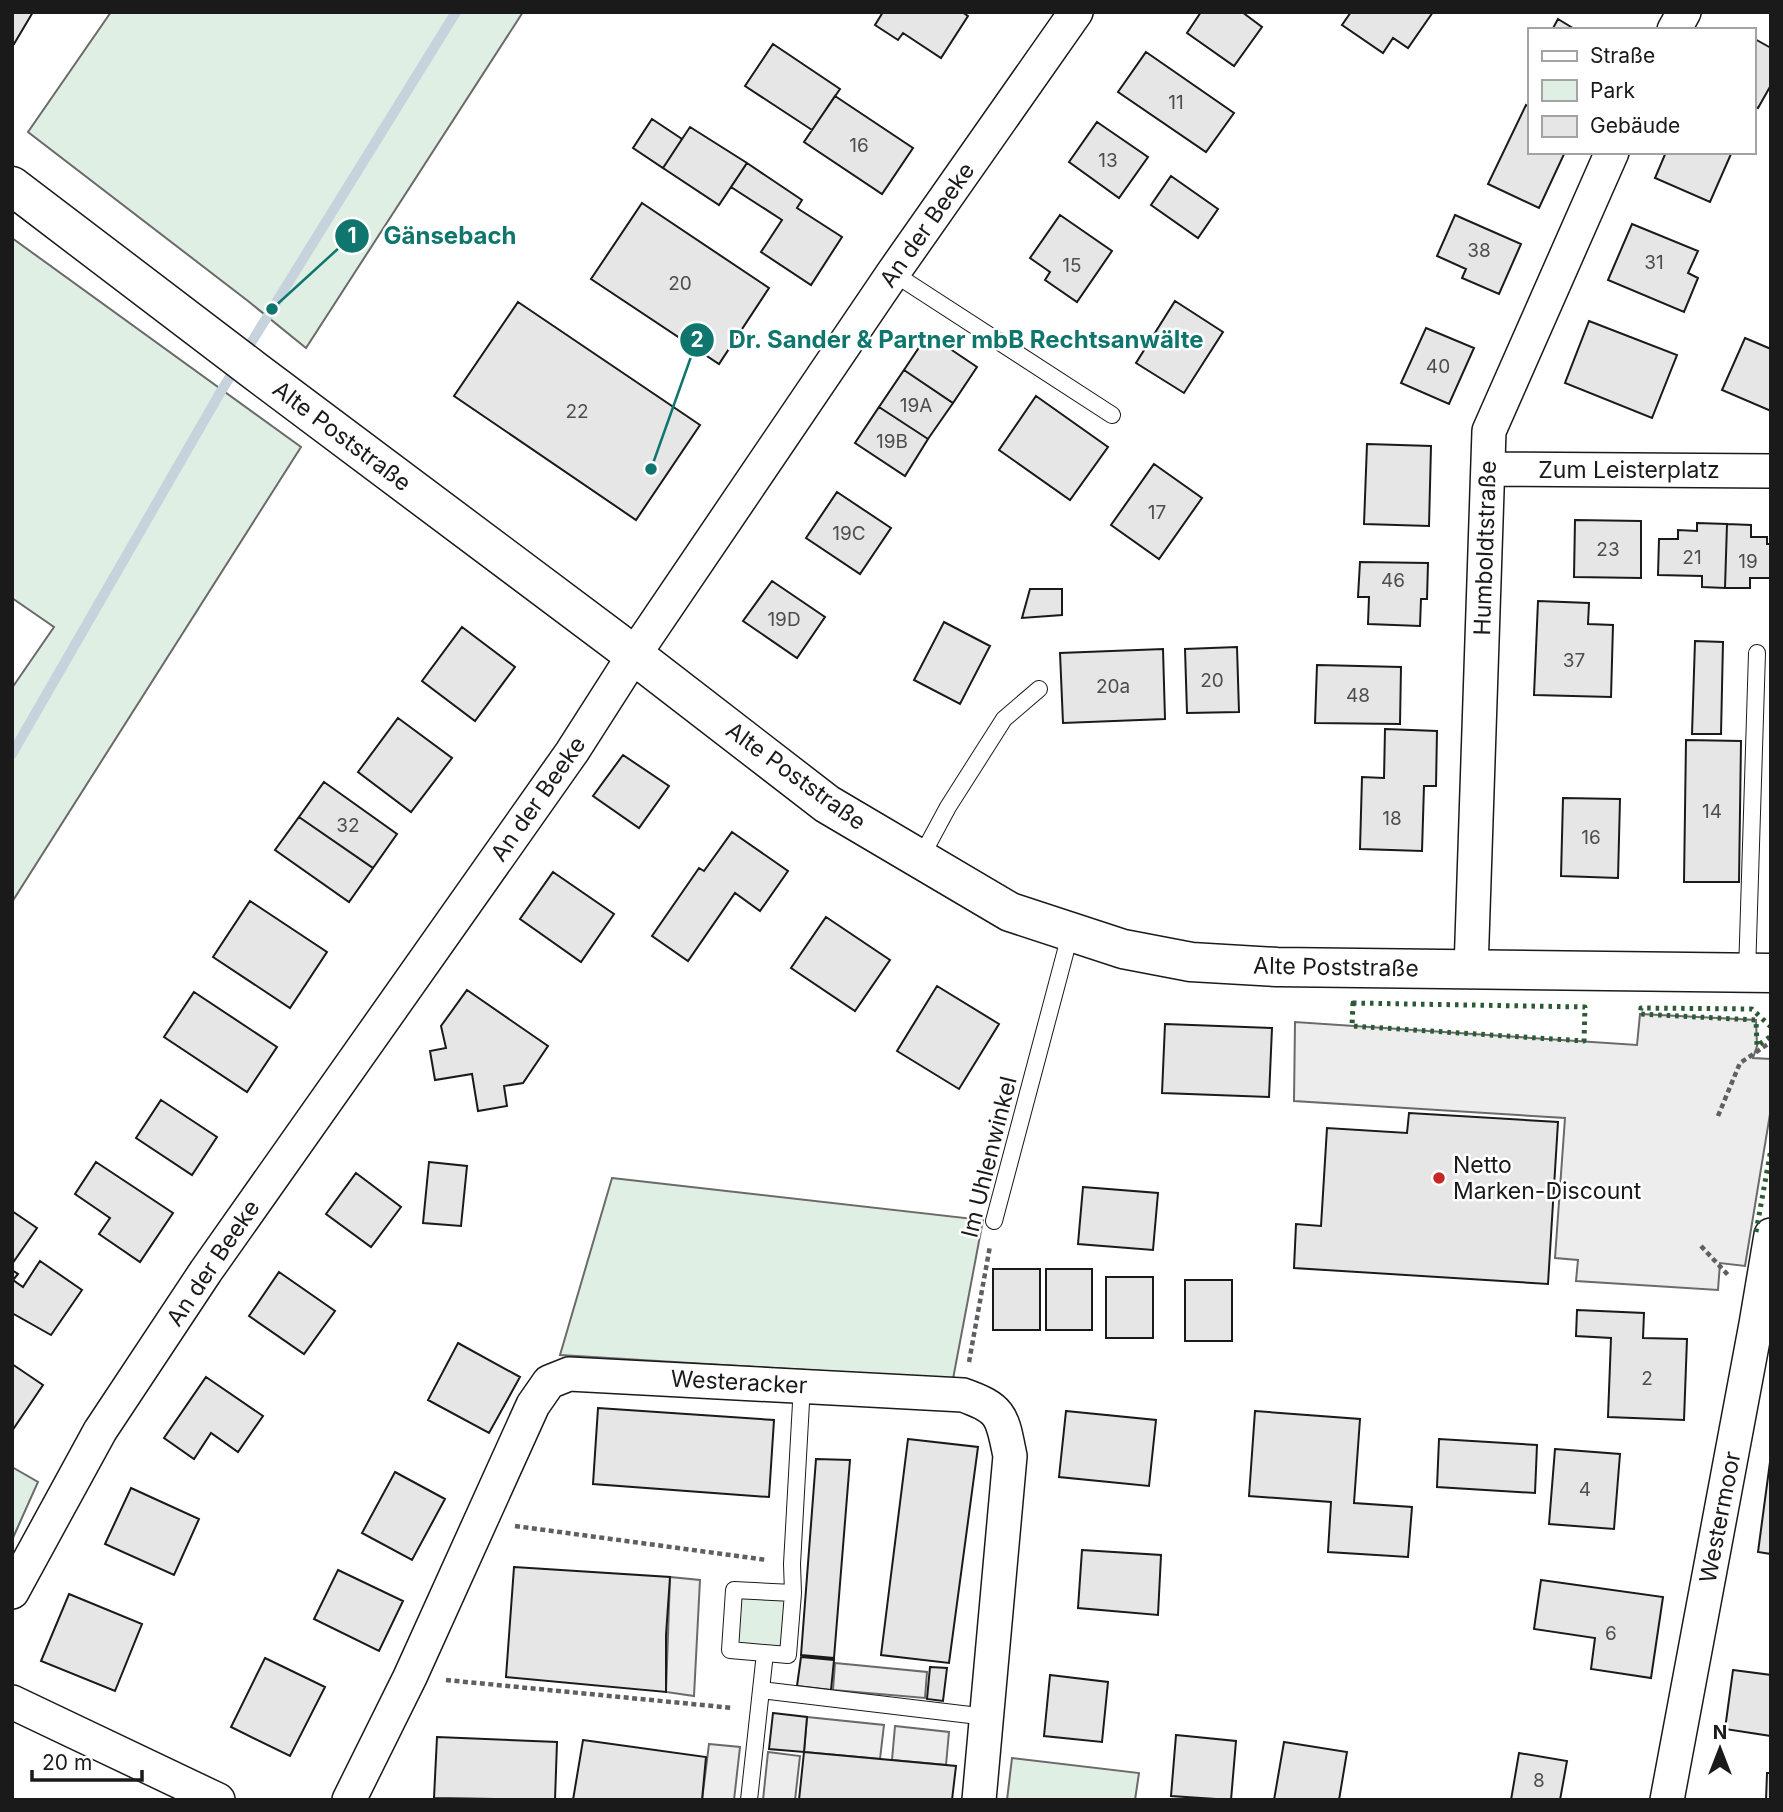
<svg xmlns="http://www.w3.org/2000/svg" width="1783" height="1812" font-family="Inter,sans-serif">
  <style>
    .green { fill: #e0efe3; stroke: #6a6a6a; stroke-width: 2 }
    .parking { fill: #ededed; stroke: #6a6a6a; stroke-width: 2 }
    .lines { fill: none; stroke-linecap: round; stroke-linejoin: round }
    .stream { stroke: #c6d2dc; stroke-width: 10 }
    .building { fill: #e6e6e6; stroke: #1a1a1a; stroke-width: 2 }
    .service-casing { stroke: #1a1a1a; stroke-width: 18 }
    .minor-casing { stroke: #1a1a1a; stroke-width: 36 }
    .secondary-casing { stroke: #1a1a1a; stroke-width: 41 }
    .path { stroke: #5f5f5f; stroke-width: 4.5; stroke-dasharray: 5 3.5; stroke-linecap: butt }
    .service { stroke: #fff; stroke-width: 16 }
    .minor { stroke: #fff; stroke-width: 33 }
    .secondary { stroke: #fff; stroke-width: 38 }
    .hedge { stroke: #2b5a34; stroke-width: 5; stroke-dasharray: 3.5 5; stroke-linecap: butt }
    .poi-dot { fill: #c62828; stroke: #fff; stroke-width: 2.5 }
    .labels { text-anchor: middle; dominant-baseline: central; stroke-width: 5; stroke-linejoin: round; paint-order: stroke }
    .number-label { font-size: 19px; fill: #4d4d4d }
    .street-label { font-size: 23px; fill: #1a1a1a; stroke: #fff }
    .poi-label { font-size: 23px; fill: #1a1a1a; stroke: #fff; text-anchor: start }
    .leader { fill: none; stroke: #0f766e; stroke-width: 2.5 }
    .callout-dot { fill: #0f766e; stroke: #fff; stroke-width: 2.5 }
    .mark-label { font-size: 21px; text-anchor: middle; font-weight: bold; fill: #fff }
    .callout-label { font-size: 24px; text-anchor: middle; font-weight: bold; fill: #0f766e; stroke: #fff; stroke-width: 5; stroke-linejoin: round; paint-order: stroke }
  </style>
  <rect width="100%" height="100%" fill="#fff"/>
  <!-- green -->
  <path class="green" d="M111,12h412l-217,336 -58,-47 -220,-169z
    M12,238l289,209 -289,455v-214l42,-61 -42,-29z
    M612,1178l371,42 -30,159 -393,-24z
    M12,1467l26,15 -26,58z
    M734,1590l59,3 -5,62 -58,-5z
    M1012,1758l127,15 -4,27h-128z"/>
  <!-- parking -->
  <path class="parking" d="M1640,1014l116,6 1,26 -4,12 18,1v49l-26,158 -25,-3 -2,27 -142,-9 2,-21 -23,-2 10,-140 -271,-17 1,-79 342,23z
    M670,1577l30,3 -6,116 -28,-4z
    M835,1663l92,9 -2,26 -92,-8z
    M807,1717l77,8 -4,34 -76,-7z
    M895,1726l54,6 -3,33 -54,-5z
    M709,1744l31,3 -6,53h-32z
    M768,1752l32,4 -5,44h-32z"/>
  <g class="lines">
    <!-- stream -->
    <path class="stream" d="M12,754l208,-361 236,-381"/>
  </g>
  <!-- building -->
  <path class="building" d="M12,12h21l-19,32h-2z
    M883,12h79l6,4 -27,42 -38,-25 -5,7 -23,-15z
    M1201,12h41l20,15 -28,39 -47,-33z
    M1351,12h82l-25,36 -15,-10 -10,15 -41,-28z
    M1558,19l18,11h-24z
    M1753,38l18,10v37l-13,23 -5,-3z
    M773,44l67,45 -28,41 -67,-44z
    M1146,52l88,61 -28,39 -88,-60z
    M835,96l78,52 -31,46 -78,-52z
    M1526,105l3,2v45h36l-26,56 -51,-24z
    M652,119l30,20 -19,29 -30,-20z
    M1097,122l51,35 -29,41 -50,-36z
    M690,127l57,36 -28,42 -56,-37z
    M1666,152h60l5,2 -21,48 -55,-24z
    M747,163l55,37 -5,8 45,29 -31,48 -50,-33 21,-32 -51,-33z
    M1171,176l47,33 -20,29 -47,-33z
    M642,203l127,85 -50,76 -128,-85z
    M1060,215l52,36 -35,51 -32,-22 5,-8 -20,-14z
    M1455,215l66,29 -22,50 -37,-16 4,-9 -29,-13z
    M1632,224l66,27 -10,22 10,5 -14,34 -76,-32z
    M1175,301l48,31 -39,61 -48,-30z
    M518,302l182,123 -64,95 -182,-124z
    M1589,321l88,34 -25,63 -87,-35z
    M1426,328l48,20 -25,56 -48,-21z
    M928,334l49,33 -24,36 -49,-33z
    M1745,338l26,11v62l-49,-21z
    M904,370l49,33 -25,36 -49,-32z
    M1036,396l72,51 -38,53 -71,-50z
    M879,407l49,32 -23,37 -50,-33z
    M1367,444l64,2 -2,80 -65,-2z
    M1154,464l48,34 -43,61 -48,-34z
    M837,492l54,36 -31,46 -54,-36z
    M1575,520l66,1v57l-67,-1z
    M1697,523l30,1 -2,64 -23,-1v-11l-44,-1 1,-36h19v-9l19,1z
    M1727,524l24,1v12h16v7h4v34h-21v10h-25z
    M1360,562l68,1 -1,36h-6l-1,27 -52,-2 1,-27h-11z
    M772,581l53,36 -28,41 -54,-37z
    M1030,589h32v26l-40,3z
    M1538,601l51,2 -1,21 25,1 -2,72 -77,-2z
    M944,622l46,24 -30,58 -46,-24z
    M462,627l53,40 -40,54 -53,-40z
    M1695,641l28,1 -2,92h-29z
    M1237,647l2,65 -52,1 -2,-64z
    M1163,649l2,70 -102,4 -3,-70z
    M1317,665l84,2 -1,57 -85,-1z
    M398,718l54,40 -41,54 -53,-40z
    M1385,729l52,2 -1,55h-12l-2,65 -62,-2 2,-72 22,1z
    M1686,740l55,1 -2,141h-55z
    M623,755l46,31 -30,42 -46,-32z
    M324,782l73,52 -24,34 -74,-51z
    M1563,798l57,1 -2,79 -57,-2z
    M299,817l74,51 -24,34 -74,-52z
    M732,832l56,39 -28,40 -25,-18 -47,68 -36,-25 47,-68 5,3z
    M553,872l61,42 -33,48 -61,-43z
    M250,901l77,51 -37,56 -77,-51z
    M826,917l64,43 -35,51 -64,-43z
    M937,986l62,38 -40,65 -62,-38z
    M467,990l81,56 -25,37 -19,3 3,20 -29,5 -6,-37 -37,6 -5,-29 16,-3 -5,-22z
    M194,992l83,55 -30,45 -83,-55z
    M1165,1024l107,4 -3,69 -107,-4z
    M161,1100l56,37 -25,38 -56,-37z
    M1409,1113l149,9 -10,162 -254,-16 2,-44 25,2 6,-98 80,5z
    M96,1162l77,51 -33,49 -41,-28 11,-16 -35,-24z
    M429,1162l38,4 -6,60 -38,-3z
    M356,1173l45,34 -30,40 -45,-33z
    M1083,1187l75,6 -5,57 -75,-6z
    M12,1211l25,17 -25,36z
    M40,1261l42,29 -31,45 -39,-22v-43l6,4 -5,6 10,7z
    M993,1269h47v61h-47z
    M1046,1269h46v61h-46z
    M279,1272l56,39 -31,43 -55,-38z
    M1106,1277h47v61h-47z
    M1185,1280h47v61h-47z
    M1577,1310l67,3 -1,25 44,1 -3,81 -76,-3 3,-79 -35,-2z
    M458,1343l62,34 -31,56 -61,-33z
    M12,1364l31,21 -31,46z
    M206,1377l57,39 -25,36 -27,-19 -17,26 -30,-21z
    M598,1408l176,12 -5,77 -176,-13z
    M1066,1411l90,9 -7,66 -90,-9z
    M1255,1411l105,8 -6,84 58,4 -4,50 -80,-5 3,-50 -82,-6z
    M908,1439l70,8 -29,216 -68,-8z
    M1439,1439l98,6 -2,48 -98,-6z
    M1555,1449l65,5 -6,75 -65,-5z
    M816,1459l34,1 -16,198 -33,-3z
    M1770,1462h1v92l-13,-2z
    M395,1472l50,27 -33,61 -50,-27z
    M131,1488l68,31 -25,56 -69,-31z
    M1082,1550l79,5 -3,60 -80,-7z
    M514,1567l156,10 -4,58v57l-160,-15z
    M338,1570l65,31 -24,50 -65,-32z
    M1541,1580l122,17 -12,81 -60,-9 4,-31 -61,-9z
    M69,1594l73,30 -27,67 -74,-30z
    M801,1657l33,3 -3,30 -34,-4z
    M265,1658l60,29 -35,69 -59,-29z
    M930,1667l17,1 -4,33 -16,-2z
    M1733,1670l38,5v61l-46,-7z
    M1050,1675l58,7 -6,60 -58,-6z
    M773,1713l34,4 -3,35 -35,-3z
    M1176,1735l60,6 -5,59 -60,-4z
    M437,1737l120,5 -2,58 -121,-2z
    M583,1740l123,17 -4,43h-129z
    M1284,1742l63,10 -8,48h-65z
    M804,1752l152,14 -4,34h-153z
    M1519,1753l48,8 -7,39h-49z
    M1767,1773h4v27h-5z"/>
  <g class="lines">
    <defs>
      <path id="service" d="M893,273l219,142
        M920,859l28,-52 56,-88 35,-30
        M1747,973l10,-320
        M994,1221l77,-290
        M793,1593l-59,-3 -4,60 58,5 5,-62 -1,-29 10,-179
        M761,1690l226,27
        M749,1800l16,-147"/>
      <path id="minor" d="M1674,30l10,-18
        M1488,469l283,2
        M1471,970l18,-539 123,-279
        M12,1592l88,-161 106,-160 366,-519 62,-97 259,-382 183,-261
        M12,1702l206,98
        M349,1800l61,-123 123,-272 16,-23 20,-8 394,21c40,14 39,22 47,61l-31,344
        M1667,1800l89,-476 15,-89"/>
      <path id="secondary" d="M12,186l243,185 379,284 193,149 183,108 113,37 68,13 86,5 494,6"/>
    </defs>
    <!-- service casing -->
    <use href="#service" class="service-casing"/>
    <!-- minor casing -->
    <use href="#minor" class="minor-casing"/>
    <!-- secondary casing -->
    <use href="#secondary" class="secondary-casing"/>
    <!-- path -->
    <path class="path" d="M1718,1116l22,-53 31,-21
      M1701,1246l28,30
      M969,1362l21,-116
      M515,1526l252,34
      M446,1680l287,28"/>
    <!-- service -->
    <use href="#service" class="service"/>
    <!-- minor -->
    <use href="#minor" class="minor"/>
    <!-- secondary -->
    <use href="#secondary" class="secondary"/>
    <!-- hedge -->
    <path class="hedge" d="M1353,1003l232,4 -1,34 -232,-15z
      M1771,1027l-19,-18 -111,-1 -1,6 116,6 1,26 14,-10
      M1756,1232l15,-83"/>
  </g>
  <!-- markers -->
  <circle class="poi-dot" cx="1439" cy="1178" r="7"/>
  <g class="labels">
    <!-- number labels -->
    <g class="number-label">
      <text x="1176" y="102">11</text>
      <text x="859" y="145">16</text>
      <text x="1108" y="160">13</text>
      <text x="1479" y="250">38</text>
      <text x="1654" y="262">31</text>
      <text x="1072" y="265">15</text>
      <text x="680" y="283">20</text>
      <text x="1438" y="366">40</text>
      <text x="916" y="405">19A</text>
      <text x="577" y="411">22</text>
      <text x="892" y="441">19B</text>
      <text x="1157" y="512">17</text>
      <text x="849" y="533">19C</text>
      <text x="1608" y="549">23</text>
      <text x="1692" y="557">21</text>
      <text x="1748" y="561">19</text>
      <text x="1393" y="580">46</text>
      <text x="784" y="619">19D</text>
      <text x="1574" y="660">37</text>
      <text x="1212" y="680">20</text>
      <text x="1113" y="686">20a</text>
      <text x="1358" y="695">48</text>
      <text x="1712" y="811">14</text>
      <text x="1392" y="818">18</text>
      <text x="348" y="825">32</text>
      <text x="1591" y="837">16</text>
      <text x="1647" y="1378">2</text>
      <text x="1585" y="1489">4</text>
      <text x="1611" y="1633">6</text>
      <text x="1539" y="1780">8</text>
    </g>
    <!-- street labels -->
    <g class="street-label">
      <text transform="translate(927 225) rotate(-55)">An der Beeke</text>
      <text transform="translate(342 436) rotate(37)">Alte Poststraße</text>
      <text x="1629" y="470">Zum Leisterplatz</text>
      <text transform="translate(1485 548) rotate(-88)">Humboldtstraße</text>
      <text transform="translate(796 776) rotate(36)">Alte Poststraße</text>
      <text transform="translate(538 799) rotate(-55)">An der Beeke</text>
      <text transform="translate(1336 967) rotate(1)">Alte Poststraße</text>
      <text transform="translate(989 1157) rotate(-76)">Im Uhlenwinkel</text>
      <text transform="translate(213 1263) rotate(-56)">An der Beeke</text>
      <text transform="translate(739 1382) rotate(3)">Westeracker</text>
      <text transform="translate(1720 1517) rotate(-79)">Westermoor</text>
    </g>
    <!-- poi labels -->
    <g class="poi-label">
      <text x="1453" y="1165">Netto<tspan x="1453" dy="26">Marken-Discount</tspan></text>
    </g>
  </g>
  <!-- callouts -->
  <path class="leader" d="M272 309L352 236M651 469L697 340"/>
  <g class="callout-dot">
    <circle cx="272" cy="309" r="7"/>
    <circle cx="651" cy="469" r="7"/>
    <circle cx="352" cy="236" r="18"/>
    <circle cx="697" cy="340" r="18"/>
  </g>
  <g class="mark-label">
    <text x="352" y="243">1</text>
    <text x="697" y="347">2</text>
  </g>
  <g class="callout-label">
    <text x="450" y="244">Gänsebach</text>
    <text x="966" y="348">Dr. Sander &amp; Partner mbB Rechtsanwälte</text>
  </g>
  <!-- border -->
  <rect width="1783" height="1812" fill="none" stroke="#1a1a1a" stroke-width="28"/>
  <!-- legend -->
  <rect x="1528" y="28" width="228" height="126" fill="#ffffff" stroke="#a3a3a3" stroke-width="2"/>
  <rect x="1542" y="51" width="35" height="10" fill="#ffffff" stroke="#a3a3a3" stroke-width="2"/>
  <text x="1590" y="63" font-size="21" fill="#1a1a1a">Straße</text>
  <rect x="1542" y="80" width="35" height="21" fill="#e0efe3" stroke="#a3a3a3" stroke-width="2"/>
  <text x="1590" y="98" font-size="21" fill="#1a1a1a">Park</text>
  <rect x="1542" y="116" width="35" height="21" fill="#e6e6e6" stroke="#a3a3a3" stroke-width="2"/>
  <text x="1590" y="133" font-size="21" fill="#1a1a1a">Gebäude</text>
  <!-- north arrow -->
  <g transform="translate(1720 1749)" stroke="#ffffff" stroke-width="5" paint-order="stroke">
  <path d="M0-5L12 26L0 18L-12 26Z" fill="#1a1a1a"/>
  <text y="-10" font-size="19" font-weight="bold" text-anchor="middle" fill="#1a1a1a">N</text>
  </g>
  <!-- scale -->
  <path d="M32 1770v10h110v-10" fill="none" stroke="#1a1a1a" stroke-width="3.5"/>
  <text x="42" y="1770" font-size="21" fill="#1a1a1a" stroke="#ffffff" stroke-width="5" paint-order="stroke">20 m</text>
</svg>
